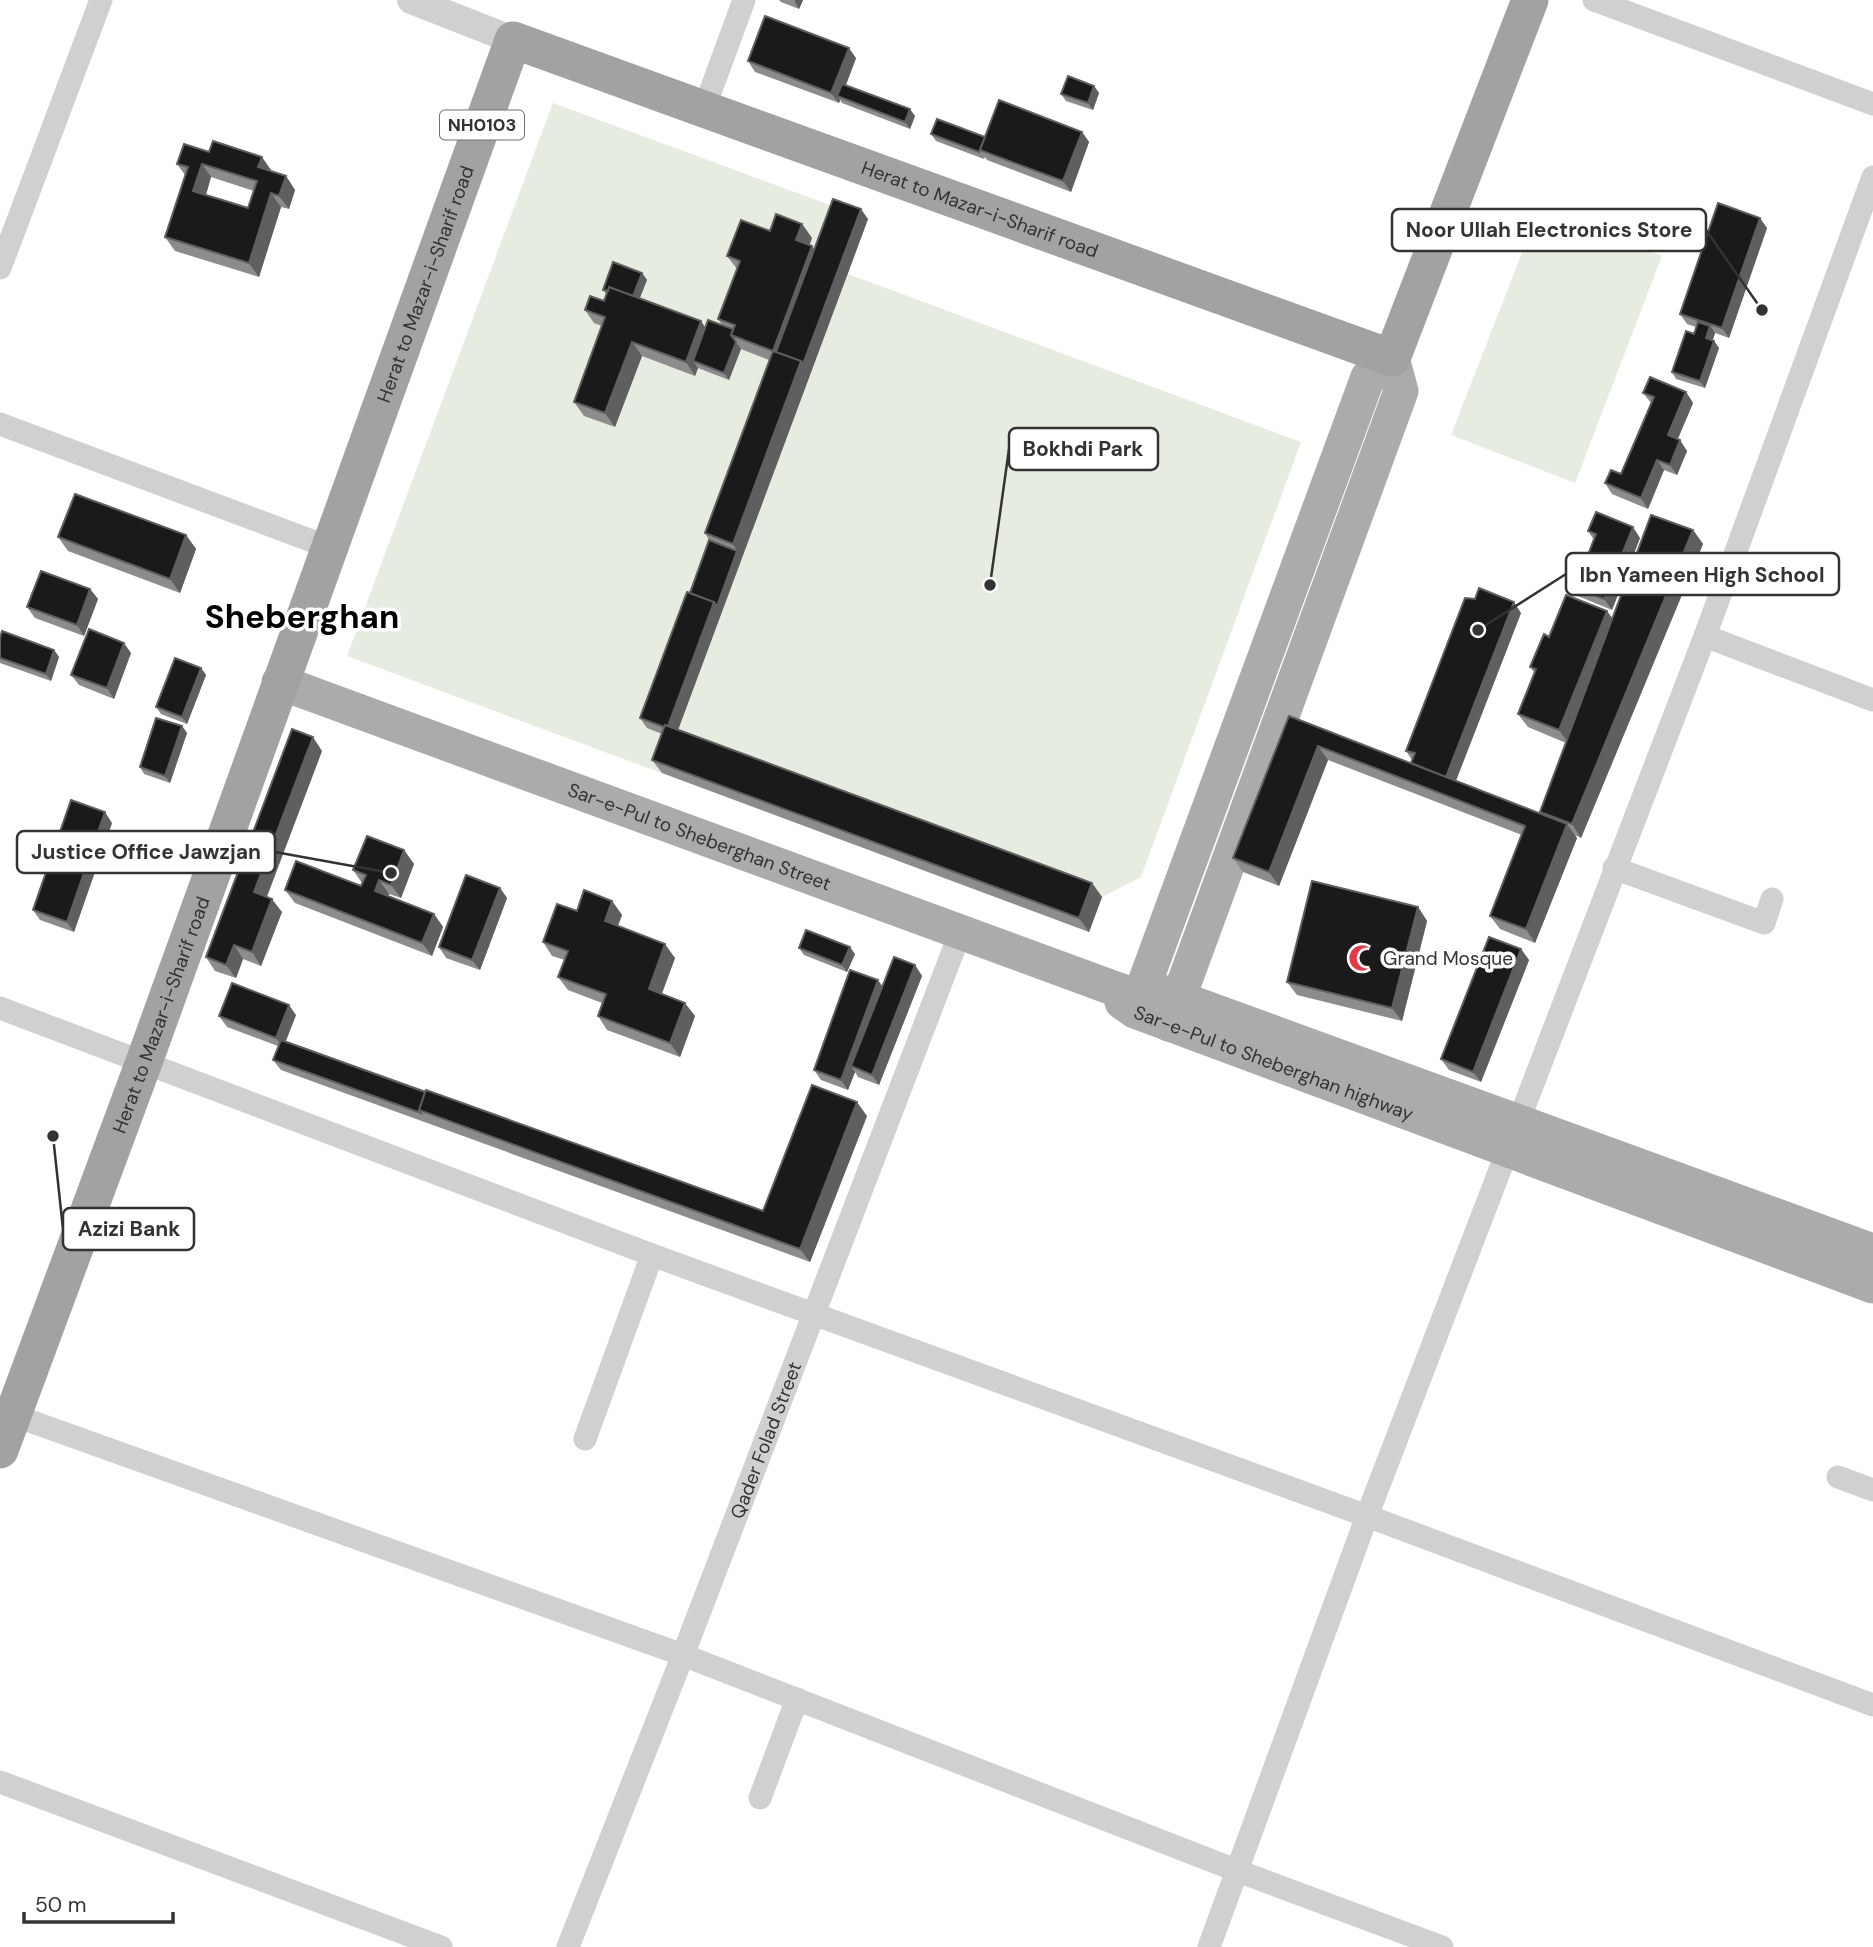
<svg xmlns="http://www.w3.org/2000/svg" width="1873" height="1947" font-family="'DM Sans',sans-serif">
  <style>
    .green { fill: #e6ecdf }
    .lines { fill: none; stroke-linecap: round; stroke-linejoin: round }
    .minor { stroke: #d0d0d0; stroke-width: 23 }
    .tertiary { stroke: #d0d0d0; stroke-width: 28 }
    .primary { stroke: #ababab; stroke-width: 35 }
    .trunk { stroke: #a2a2a2; stroke-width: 37 }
    .wall { fill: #8c8c8c; fill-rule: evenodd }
    .shaded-wall { fill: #5f5f5f }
    .building { fill: #1a1a1a; stroke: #5f5f5f; stroke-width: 2; fill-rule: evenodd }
    .labels { text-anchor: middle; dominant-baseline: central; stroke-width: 7; stroke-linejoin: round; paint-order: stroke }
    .shield { fill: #fff; stroke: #707070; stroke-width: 2 }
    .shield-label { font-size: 18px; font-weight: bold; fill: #333 }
    .street-label { font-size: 19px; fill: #333; stroke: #fff }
    .poi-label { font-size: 19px; fill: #333; stroke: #fff; text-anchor: start }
    .town-label { font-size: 33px; font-weight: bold; fill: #000; stroke: #fff }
    .leader { fill: none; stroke: #333; stroke-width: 2.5 }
    .callout-dot { fill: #333; stroke: #fff; stroke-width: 2.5 }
    .callout { fill: #fff; stroke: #333; stroke-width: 2.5 }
    .callout-label { font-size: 21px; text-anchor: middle; font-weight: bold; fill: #333 }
  </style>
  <rect width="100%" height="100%" fill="#fff"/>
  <!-- green -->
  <path class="green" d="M553,103l315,116 -20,55 453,168 -160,435 -39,20 -13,35 -742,-276z
    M1539,209l123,47 -87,227 -124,-48z"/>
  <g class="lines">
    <!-- minor -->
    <g class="minor">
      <path d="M1594,0l279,104"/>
      <path d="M704,109l40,-109"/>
      <path d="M0,268l101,-268"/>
      <path d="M0,424l328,123"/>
      <path d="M1705,636l168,64"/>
      <path d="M1614,868l150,55 8,-24"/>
      <path d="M0,1008l652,247 715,261 506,189"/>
      <path d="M2,1411l681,244 555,216 204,76"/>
      <path d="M585,1439l67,-184"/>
      <path d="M1838,1477l35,13"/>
      <path d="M0,1782l441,165"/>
      <path d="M760,1798l37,-99"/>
      <path id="s1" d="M568,1947l115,-292 277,-722"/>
      <path d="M1209,1947l158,-431 338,-880 168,-459"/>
    </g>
    <!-- tertiary -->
    <path class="tertiary" d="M411,0l102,40"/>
    <!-- primary -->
    <g class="primary">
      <path id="s2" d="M279,682l842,309"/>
      <path d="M1144,985l224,-608 24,-19 9,33 -232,633"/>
      <path d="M1156,990l717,261"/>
      <path id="s3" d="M1121,991l1,11 13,9 738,275"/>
    </g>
    <!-- trunk -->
    <path class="trunk" id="s4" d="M0,1450l144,-388 369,-1022 879,318 138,-358"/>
  </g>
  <!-- wall -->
  <path class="wall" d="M779,0h24l-4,9 -18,-7z
    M856,58l-10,27 69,31 -5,13 -68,-26 -2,-3 -1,3 -84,-31 -7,-11z
    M1094,86l5,7 -6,17 -27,-9 -5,-7z
    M1082,132l7,10 -18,50 -84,-32 -2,-3 -1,2 -48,-18 -5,-7 54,3z
    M184,144l87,26v1l15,5 9,14 -6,19 -8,-2 -22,70 -84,-26 -10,-14 20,-62 -8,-11zM211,177l43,14 -6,17 -42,-13z
    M868,219l-190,511 414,153 10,14 -13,35 -427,-159 -10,-13 10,-26 -15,-6 -7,-10 50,-125 19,-53 -4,-7 64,-173 -28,-11 -12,31 -31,-12 -3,8 -53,-20 -27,71 -31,-11 -10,-14 28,-76 -8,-3 -9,-13 19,-9 3,-6 -4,-5 39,-17 5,7 -7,18 66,30 17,-2 -5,-7 19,-50 -10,-13 43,-25 32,-7 10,14 -3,7 5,4z
    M1767,228l-38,110 -14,-5 -2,7 6,8 -14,40 -29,-9 -4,-7 22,-38 2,-7 -9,-3 -7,-10z
    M1686,392l7,11 -15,36 9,12 -10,24 -13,-5 -16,39 -36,-15 -7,-11 16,-9 30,-71 -8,-10z
    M1693,530l10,14 -122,294 -6,-3 2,3 -42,105 -35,-14 -10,-13 32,-81 -194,-75 -49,126 -36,-14 -10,-14 56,-142 122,48 1,-4 -6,-9 115,-138 -65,168 86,33 -2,-2 26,-69 -38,-16 -10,-13 17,-41 -5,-6 19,-30 58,-26 5,7z
    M1588,531l52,7 -28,72 -39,-16 -7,-10 16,-14 12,-30z
    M186,535l10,14 -16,44 -112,-42 -10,-14z
    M90,589l8,10 -14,37 -49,-18 -8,-11z
    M0,638l54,12 5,7 -8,24 -51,-18z
    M131,653l-17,46 -35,-14 -8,-10z
    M201,668l5,7 -19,49 -26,-10 -5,-7z
    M182,726l5,7 -17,50 -26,-9 -4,-7z
    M322,751l-55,146 15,15 -21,54 -18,-7 -7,19 -21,-7 -9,-14z
    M112,823l-38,109 -34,-12 -7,-10z
    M404,850l10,14 -13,34 -12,-4 -1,2 46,18 9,13 -11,29 -137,-53 -10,-13 76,-4 1,-3 -9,-13z
    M500,888l7,10 -27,72 -34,-12 -7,-11z
    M612,901l10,14 -4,11 57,32 -13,36 33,22 -15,41 -73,-27 -9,-14 4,-13 -34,-13 -10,-13 7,-17 -13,-4 -9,-14 34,-31z
    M1418,907l9,14 -25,100 -105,-26 -10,-13z
    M799,948l56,6 -8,18 -43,-17z
    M1521,949l8,11 -48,122 -32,-12 -8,-11z
    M915,965l7,11 -43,109 -21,-8 -3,-5 -7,18 -27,-10 -7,-10 68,-84z
    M296,1015l-10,26 477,170 104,-95 -57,146 -529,-192 -8,-10 5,-14 -51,-19 -8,-11z"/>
  <!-- shaded-wall -->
  <path class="shaded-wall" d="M795,0h8l-4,9 -4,-7z
    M849,48l7,10 -15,40 -4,-2 3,4 -1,3 -8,-10z
    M1094,86l5,7 -6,17 -5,-7z
    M910,109l5,7 -5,13 -5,-7z
    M1082,132l7,10 -18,50 -8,-11z
    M262,157l9,13 -3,11 -10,-14z
    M202,164l9,13 -8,28 -10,-14z
    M286,176l9,14 -6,19 -10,-13z
    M271,193l10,14 -22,70 -10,-14z
    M861,209l7,10 -193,519 -7,-10 46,-126 23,-51 -4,-7 68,-183z
    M1760,218l7,10 -38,110 -7,-10z
    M802,224l10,14 -6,16 -10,-14z
    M812,246l9,14 -36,98 -12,-7z
    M642,273l5,7 -11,27 -4,-7z
    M701,321l9,14 -17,26 5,7 -3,8 -9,-14z
    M1710,326l5,7 -4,12 -5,-7z
    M1714,341l5,7 -14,40 -5,-7z
    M632,342l10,14 -27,71 -10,-14z
    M736,342l5,7 -12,31 -5,-7z
    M1686,392l7,11 -18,42 -7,-10z
    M1680,440l7,11 -10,24 -7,-10z
    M1657,460l7,10 -16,39 -7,-11z
    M1633,527l7,11 -28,72 -8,-11z
    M1693,530l10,14 -122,294 -9,-14z
    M186,535l10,14 -16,44 -10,-14z
    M90,589l8,10 -14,37 -7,-11z
    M1514,602l7,11 -68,175 -7,-11z
    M1607,611l10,14 -48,119 -10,-14z
    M124,643l7,10 -17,46 -7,-11z
    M54,650l5,7 -8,24 -5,-7z
    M201,668l5,7 -19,49 -5,-7z
    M182,726l5,7 -17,50 -5,-7z
    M313,737l9,14 -59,155 -9,-14z
    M1318,746l10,14 -49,126 -10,-14z
    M105,812l7,11 -38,109 -7,-10z
    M1567,824l10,14 -42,105 -9,-14z
    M404,850l10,14 -13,34 -10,-13z
    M379,880l10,14 -5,11 -9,-14z
    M1092,883l10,14 -13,35 -10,-14z
    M500,888l7,10 -27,72 -8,-10z
    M272,899l10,13 -21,54 -9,-14z
    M612,901l10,14 -8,20 -9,-14z
    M1418,907l9,14 -25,100 -10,-13z
    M434,914l9,13 -11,29 -10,-13z
    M665,944l10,14 -17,45 -9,-14z
    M234,945l9,14 -7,19 -10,-13z
    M850,947l5,7 -8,18 -5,-7z
    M1521,949l8,11 -48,122 -8,-10z
    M915,965l7,11 -43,109 -7,-10z
    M878,980l7,10 -34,76 4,6 -7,18 -7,-10z
    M685,1003l10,13 -15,41 -10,-14z
    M289,1005l7,10 -13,33 -7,-10z
    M857,1102l10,14 -57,146 -10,-13z"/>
  <!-- building -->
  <path class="building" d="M765,16l84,32 -18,45 -83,-32z
    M1068,76l26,10 -6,17 -27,-9z
    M842,84l68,25 -5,13 -68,-26z
    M999,100l83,32 -19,49 -83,-31z
    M937,119l48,18 -6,15 -48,-18z
    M213,141l49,16 -4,10 28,9 -7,20 -8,-3 -22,70 -84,-26 23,-70 -11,-3 7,-20 25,8zM202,164l55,17 -9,27 -55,-17z
    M833,199l28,10 -58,155 -2,-3 -25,-9z
    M1718,203l42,15 -38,110 -42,-14z
    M776,214l26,10 -6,16 16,6 -39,105 -42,-16 4,-10 -17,-6 22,-58 -13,-5 14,-36 29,11z
    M613,262l29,11 -9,23 -24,-9 -1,4 -5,-1z
    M609,287l92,34 -15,41 -54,-20 -27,71 -31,-11 31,-85 -20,-7 5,-14 14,5z
    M708,320l25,9 -2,6 5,7 -12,31 -31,-12z
    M1698,322l12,4 -4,12 8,3 -14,40 -28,-9 14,-41 8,3z
    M773,351l28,10 -68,183 -28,-11z
    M1650,377l36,15 -18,43 12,5 -10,25 -13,-5 -16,38 -36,-15 6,-13 10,4 33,-77 -11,-4z
    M75,494l111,41 -16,44 -112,-42z
    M1596,512l37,15 -29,72 -38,-15 7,-18 9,4 14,-36 -8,-3z
    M1651,515l42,15 -121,294 -32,-12z
    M709,540l28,11 -20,55 -3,-4 -24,-9z
    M41,571l49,18 -13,36 -50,-18z
    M1479,588l35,14 -68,175 -35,-14 4,-10 -9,-2 59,-153 10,1z
    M687,592l27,10 -46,124 -3,-1 -1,2 -24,-9z
    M1566,595l41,16 -48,119 -41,-16 18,-45 -6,-2 14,-33 5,3z
    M89,629l35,14 -17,45 -36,-13z
    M2,631l52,19 -8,24 -46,-16v-20z
    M175,658l26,10 -19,49 -26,-10z
    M1289,716l278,108 -41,105 -36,-13 35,-90 -207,-80 -49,126 -36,-14z
    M156,718l26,8 -17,50 -25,-9z
    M665,725l427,158 -13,35 -427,-158z
    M292,729l21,8 -59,155 18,7 -20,53 -18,-7 -8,20 -20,-8z
    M71,800l34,12 -38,110 -34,-12z
    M367,836l37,14 -13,35 -12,-5 -4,11 59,23 -12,29 -137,-53 11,-29 65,25 5,-11 -13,-5z
    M466,875l34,13 -28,72 -33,-13z
    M1312,881l106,26 -26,101 -105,-26z
    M584,890l28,11 -7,20 60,23 -16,45 36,14 -15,40 -72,-27 8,-22 -48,-17 10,-26 -25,-9 14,-38 20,7z
    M806,930l44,17 -8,18 -43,-17z
    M1489,937l32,12 -48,123 -32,-13z
    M894,957l21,8 -43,110 -21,-9z
    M850,970l28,10 -37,100 -27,-10z
    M232,983l57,22 -13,33 -57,-22z
    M281,1040l144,52 -6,18 2,3 -148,-53z
    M812,1085l45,17 -57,147 -381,-139 7,-20 337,121z"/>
  <!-- icons -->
  <defs>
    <symbol id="mosque-bare" viewBox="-9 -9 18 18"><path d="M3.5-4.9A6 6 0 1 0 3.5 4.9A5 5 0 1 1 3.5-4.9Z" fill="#e63946" stroke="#fff" stroke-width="2.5" paint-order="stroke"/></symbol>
  </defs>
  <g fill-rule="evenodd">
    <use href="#mosque-bare" x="1343" y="939" width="38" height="38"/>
  </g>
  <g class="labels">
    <!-- shield labels -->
    <rect class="shield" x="440" y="110.5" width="84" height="29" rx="5"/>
    <g class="shield-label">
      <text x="482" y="125">NH0103</text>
    </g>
    <!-- street labels -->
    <g class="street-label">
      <text stroke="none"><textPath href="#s4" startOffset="1997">Herat to Mazar-i-Sharif road</textPath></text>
      <text stroke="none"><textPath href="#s4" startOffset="1241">Herat to Mazar-i-Sharif road</textPath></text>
      <text stroke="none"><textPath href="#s2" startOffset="448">Sar-e-Pul to Sheberghan Street</textPath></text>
      <text stroke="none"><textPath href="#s4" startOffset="464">Herat to Mazar-i-Sharif road</textPath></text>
      <text stroke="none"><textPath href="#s3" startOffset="175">Sar-e-Pul to Sheberghan highway</textPath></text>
      <text stroke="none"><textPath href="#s1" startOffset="544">Qader Folad Street</textPath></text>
    </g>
    <!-- poi labels -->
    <g class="poi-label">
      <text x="1383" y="958">Grand Mosque</text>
    </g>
    <!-- town labels -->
    <g class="town-label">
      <text x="302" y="616">Sheberghan</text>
    </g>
  </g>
  <!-- callouts -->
  <path class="leader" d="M1762 310L1706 230M990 585L1009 449M1478 630L1566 574M391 873L275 852M53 1136L63 1229"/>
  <g class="callout-dot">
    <circle cx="1762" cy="310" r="7"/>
    <circle cx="990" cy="585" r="7"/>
    <circle cx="1478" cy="630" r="7"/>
    <circle cx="391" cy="873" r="7"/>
    <circle cx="53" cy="1136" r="7"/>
  </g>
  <g class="callout">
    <rect x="1392" y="209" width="314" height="42" rx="7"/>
    <rect x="1009" y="428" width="149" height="42" rx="7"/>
    <rect x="1566" y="553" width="273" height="42" rx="7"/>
    <rect x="17" y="831" width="258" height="42" rx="7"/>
    <rect x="63" y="1208" width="131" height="42" rx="7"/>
  </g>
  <g class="callout-label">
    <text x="1549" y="237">Noor Ullah Electronics Store</text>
    <text x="1083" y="456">Bokhdi Park</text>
    <text x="1702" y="582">Ibn Yameen High School</text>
    <text x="146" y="859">Justice Office Jawzjan</text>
    <text x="129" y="1236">Azizi Bank</text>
  </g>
  <!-- scale -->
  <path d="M24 1912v10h149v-10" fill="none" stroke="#333333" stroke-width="3.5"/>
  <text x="35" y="1912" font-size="21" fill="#333333" stroke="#ffffff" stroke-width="5" paint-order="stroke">50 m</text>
</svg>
